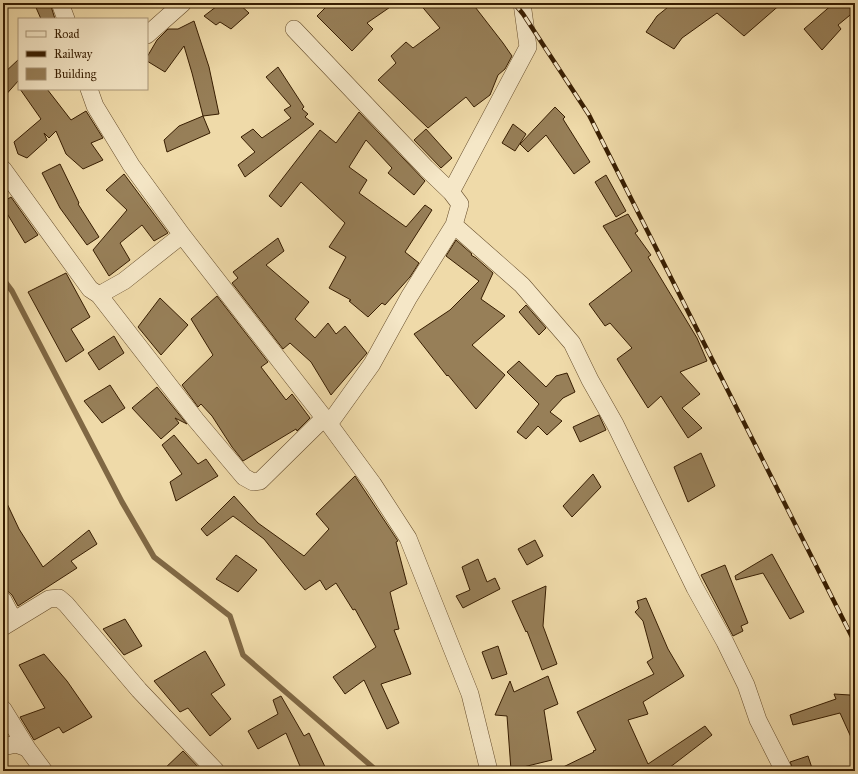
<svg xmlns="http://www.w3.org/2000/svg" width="858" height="774" font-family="'IM FELL Great Primer',serif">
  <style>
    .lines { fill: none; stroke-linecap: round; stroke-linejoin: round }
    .stream { stroke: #806844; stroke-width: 5.5 }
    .building { fill: #977f58; stroke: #371d01 }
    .street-casing { stroke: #654c2b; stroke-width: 18 }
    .street { stroke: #f5e7c7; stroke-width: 17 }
    .rail-casing { stroke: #371d01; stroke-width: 4.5 }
    .rail { stroke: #f5e7c7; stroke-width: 3; stroke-dasharray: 9; stroke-linecap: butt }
  </style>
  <rect width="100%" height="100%" fill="#efdaa9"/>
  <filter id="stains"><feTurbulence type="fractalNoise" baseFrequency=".005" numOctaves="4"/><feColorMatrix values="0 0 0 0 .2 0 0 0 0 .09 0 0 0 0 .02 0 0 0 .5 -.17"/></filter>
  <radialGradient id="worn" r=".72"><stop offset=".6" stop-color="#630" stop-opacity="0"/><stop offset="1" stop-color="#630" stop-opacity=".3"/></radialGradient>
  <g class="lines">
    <!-- stream -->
    <path class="stream" d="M3,279l9,12 110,211 32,55 76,59 13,39 134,116"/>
  </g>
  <!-- building -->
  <path class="building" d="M34,3h16l5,16h-14z
    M221,3h17l11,10 -18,16 -11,-7 -4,3 -12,-9z
    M330,3h66l-29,20 6,6 -21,22 -35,-35z
    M419,3h53l31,40 9,13 -7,13 -7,6 -8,20 -16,12 -8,-10 -38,31 -50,-48 18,-17 -5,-7 15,-14 7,6 27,-20z
    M673,3h22l5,4 5,-4h77l-38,33 -27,-23 -35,25 -8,11 -28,-17 11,-16z
    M834,3h21v8l-17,14 3,4 -19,21 -18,-21z
    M194,21l15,46 10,47 -16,2 -11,-43 -8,-27 -19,26 -18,-11v-4l10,-17 11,-11h10z
    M19,59v21l-16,18v-24z
    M278,67l26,40 -2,2 6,5 -3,3 9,7 -69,53 -7,-12 17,-13 -14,-15 12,-8 9,9 29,-20 -7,-8 7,-4 -25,-29z
    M20,89h27l24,31 15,-9 17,27 -12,5 12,17 -20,9 -17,-15 -10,-23 -7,7 -5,-5 3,7 -20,18 -9,-4 -4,-12 27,-23z
    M555,107l10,10 -2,2 27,43 -16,12 -28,-39 -18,17 -8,-8z
    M359,112l66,69 -11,14 -26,-22 4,-5 -26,-28 -17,27 18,13 -8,13 47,34 19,-22 7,5 -27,42 14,11 -9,14 -25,28 -3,-2 -14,14 -19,-16 2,-1 -22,-12 17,-31 -17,-10 16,-24 -44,-41 -20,25 -12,-11 51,-66 16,13z
    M203,116l7,17 -43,19 -3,-12 15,-14z
    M513,124l13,10 -11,17 -13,-8z
    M426,129l26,29 -11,10 -27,-28z
    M60,164l19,39 -1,1 21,33 -12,8 -27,-37 -18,-35z
    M124,174l44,59 -14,8 -12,-16 -22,18 10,17 -21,16 -16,-26 34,-40 -21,-20z
    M606,175l20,36 -10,6 -21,-35z
    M11,197l27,38 -13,8 -22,-36v-5z
    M628,214l10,17 -3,2 16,22 -3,2 49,81 10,23 -27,11 20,22 -18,14 20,20 -14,10 -27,-42 -13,12 -31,-49 15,-11 -22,-25 -5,3 -16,-22 43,-33 -29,-45z
    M278,238l6,13 -18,14 43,37 -14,17 20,19 13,-15 8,11 9,-8 22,27 -36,42 -20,-33 -21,-19 -7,6 -51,-66 6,-5 -5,-6z
    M456,240l16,14 -1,1 5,3 17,15 -12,26 24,17 -33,29 33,30 -29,34 -28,-34 -1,1 -33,-42 36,-24 29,-29 -33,-25z
    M66,273l24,44 -19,12 13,21 -18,12 -38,-70z
    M217,296l51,66 -7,5 25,33 6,-6 18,24 -13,13 -1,-2 -53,32 -11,-14 -20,-31 -11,-12 -3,3 -16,-22 31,-30 -22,-36z
    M160,298l28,27 -27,30 -23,-28z
    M526,305l20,23 -7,7 -20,-23z
    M114,336l10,17 -25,17 -11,-17z
    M519,361l27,26 10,-11 11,-3 8,19 -12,6 -13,14 12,9 -15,14 -9,-9 -12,13 -9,-7 22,-28 -32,-32z
    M110,385l15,23 -23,15 -18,-22z
    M157,387l30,37 -12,-6 4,5 -18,16 -29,-31z
    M599,415l7,15 -26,12 -7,-15z
    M174,435l24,29 8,-5 12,17 -42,25 -6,-19 12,-8 -20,-29z
    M701,453l14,33 -27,16 -14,-35z
    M593,474l8,13 -29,30 -9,-11z
    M355,476l43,65 -2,1 11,42 -17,8 9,37 -5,1 17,44 -30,10 18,39 -12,6 -23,-49 -19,14 -12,-17 43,-30 -21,-38 -2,1 -17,-27 -10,7 -6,-10 -15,10 -41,-51 -31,-23 -26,20 -6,-7 33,-33 24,27 46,33 25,-27 -13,-15z
    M3,495l16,34 24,38 46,-37 8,14 -26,17 6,7 -59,38 -6,-11 -9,-8z
    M535,540l8,16 -16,9 -9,-16z
    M772,554l32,58 -14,7 -27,-46 -27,7 -1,-4z
    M236,555l21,15 -19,22 -22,-13z
    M478,559l9,23 8,-4 5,11 -37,19 -7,-12 14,-6 -8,-23z
    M725,565l23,58 -7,3 2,5 -10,5 -32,-61z
    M546,586l-3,40 14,38 -15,6 -15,-39 -1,1 -14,-31z
    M646,598l22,51 16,27 -41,26 5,12 -20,6 20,44 57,-38 7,9 -47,36h-110l39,-19 -1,-1 3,-1 -19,-38 77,-38 -7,-12 6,-4 -10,-37 -8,-9 4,-4 -2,-7z
    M125,619l17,27 -18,9 -21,-26z
    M498,646l9,28 -15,5 -10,-27z
    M205,651l20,34 -14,9 20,25 -21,17 -22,-28 -8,4 -26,-31z
    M44,654l23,27 25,36 -29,16 -4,-6 -25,13 -14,-23 25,-9 -26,-43z
    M548,676l10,28 -14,6 8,50 -41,10 -4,-54 -12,-1 15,-34 4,11z
    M834,694l16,1 5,11v40l-15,-33 -47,12 -3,-10 46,-16z
    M281,696l23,40 5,-3 18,38h-25l-16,-38 -28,16 -10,-18 30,-17 -5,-14z
    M183,751l19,20h-40z
    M808,756l5,15h-19l-4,-9z"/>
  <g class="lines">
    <defs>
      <path id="street" d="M60,3l6,16
        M294,29l132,139 25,24 9,12 -6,21 -45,72 -37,67 -43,60
        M147,35l36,-32
        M89,89l6,17 36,59 51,70 147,189 44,60 35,54 62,156 19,77
        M3,169l87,120 9,6 25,-14 58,-46
        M451,192l77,-145 -6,-44
        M454,225l68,60 50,58 18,37 25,44 80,164 30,54 21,43 12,35 26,51
        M99,295l97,125 48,57 9,5 7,-1 64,-63
        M3,600l10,19
        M3,627l46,-28 10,-1 7,6 73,86 77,81
        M3,709l24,39 17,23
        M3,747l13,-3 11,4"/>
    </defs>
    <!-- street casing -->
    <use href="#street" class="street-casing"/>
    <!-- street -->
    <use href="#street" class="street"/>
    <defs>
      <path id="rail" d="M514,3l9,11 66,101 266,528"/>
    </defs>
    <!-- rail casing -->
    <use href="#rail" class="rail-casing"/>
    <!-- rail -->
    <use href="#rail" class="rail"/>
  </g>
  <!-- margin -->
  <rect width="858" height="774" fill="none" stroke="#efdaa9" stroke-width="16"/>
  <rect x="4" y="4" width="850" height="766" fill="none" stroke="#371d01" stroke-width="2"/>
  <rect x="8" y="8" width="842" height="758" fill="none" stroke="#371d01"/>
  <!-- legend -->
  <rect x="18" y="18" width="130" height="72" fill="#f5e7c7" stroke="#a99678"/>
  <rect x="26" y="31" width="20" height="6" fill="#f5e7c7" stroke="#a99678"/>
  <text x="54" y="38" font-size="12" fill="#371d01">Road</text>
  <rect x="26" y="51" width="20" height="6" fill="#371d01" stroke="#a99678"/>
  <text x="54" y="58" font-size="12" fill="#371d01">Railway</text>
  <rect x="26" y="68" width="20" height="12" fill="#977f58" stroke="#a99678"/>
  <text x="54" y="78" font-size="12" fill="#371d01">Building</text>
  <rect width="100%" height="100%" filter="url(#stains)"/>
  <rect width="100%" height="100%" fill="url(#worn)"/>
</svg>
